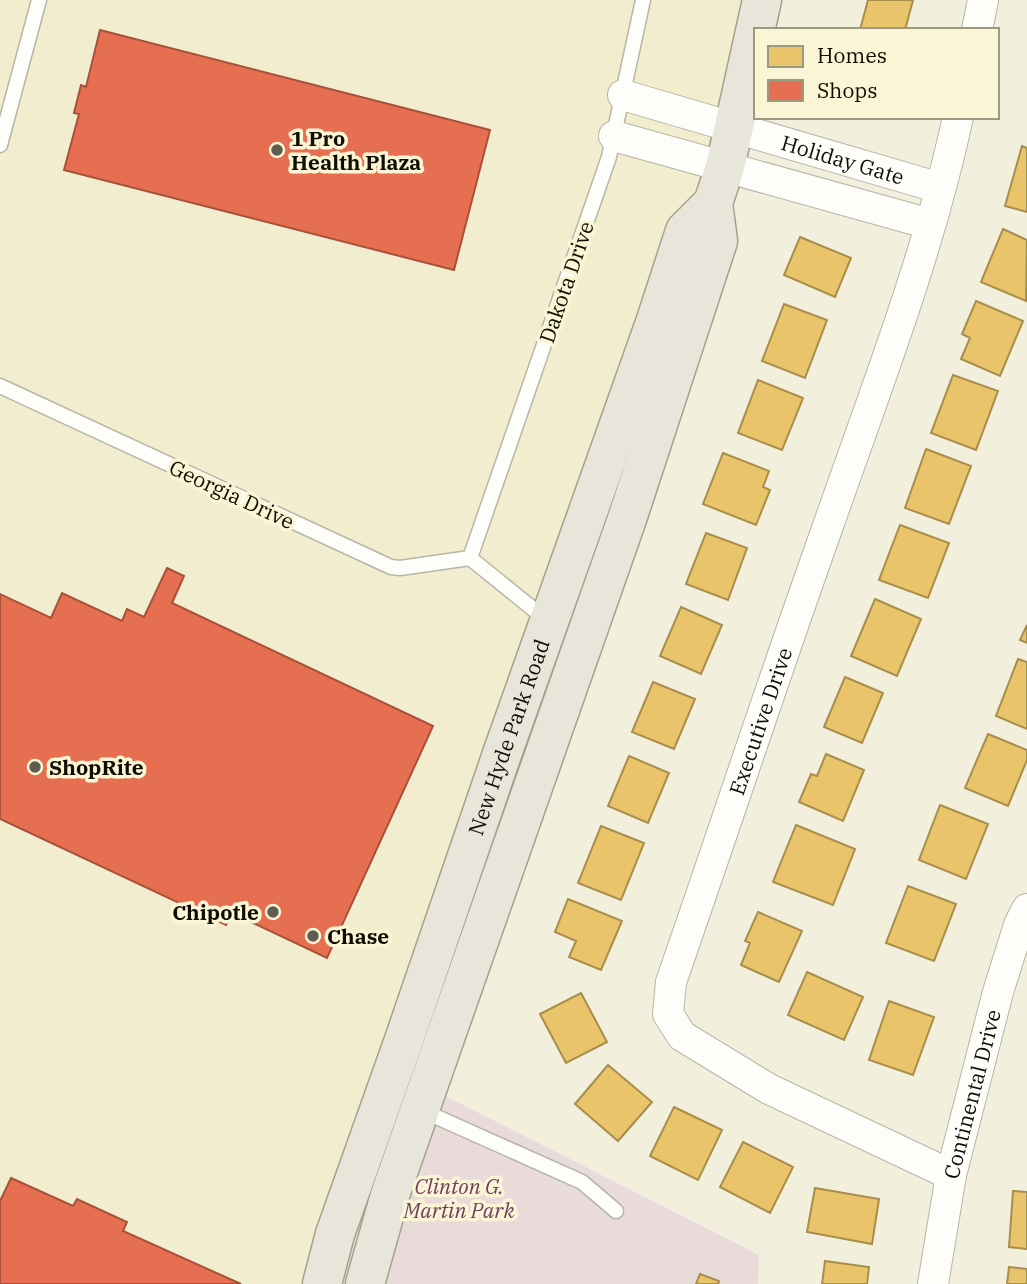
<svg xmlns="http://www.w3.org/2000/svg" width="1027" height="1284" font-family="'IBM Plex Serif',serif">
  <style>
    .built { fill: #f3edcf }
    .green { fill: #e9dbda }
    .homes { fill: #e9c46a; stroke: #a88d4b; stroke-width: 2 }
    .shops { fill: #e76f51; stroke: #a6523a; stroke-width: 2 }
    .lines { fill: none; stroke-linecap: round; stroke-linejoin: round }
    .service-casing { stroke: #b7b5a6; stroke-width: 17 }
    .minor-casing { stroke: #b7b5a6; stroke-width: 32 }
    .primary-casing { stroke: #a4a18b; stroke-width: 41 }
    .service { stroke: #fdfdfa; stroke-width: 14 }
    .minor { stroke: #fdfdfa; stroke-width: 30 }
    .primary { stroke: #e8e6db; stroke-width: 38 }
    .poi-dot { fill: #5f5d50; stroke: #faf5d4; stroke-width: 2.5 }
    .labels { text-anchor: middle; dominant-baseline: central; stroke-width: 7; stroke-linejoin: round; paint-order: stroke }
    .poi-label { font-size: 21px; font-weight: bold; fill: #100e04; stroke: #faf5d4; text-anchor: start }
    .street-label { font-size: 21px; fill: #100e04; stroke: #faf5d4 }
    .park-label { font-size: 21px; font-style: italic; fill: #714164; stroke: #faf5d4 }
  </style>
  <rect width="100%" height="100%" fill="#f2efdc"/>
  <!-- built -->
  <path class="built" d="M0,0h762l-113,397 -93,269 -148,411 -61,187 -4,20h-343z"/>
  <!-- green -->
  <path class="green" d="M408,1077l351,178 -1,29h-415c15,-71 41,-139 65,-207z"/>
  <!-- homes -->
  <path class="homes" d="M868,0h45l-8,30h-45z
    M1022,146l5,2v64l-22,-6z
    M1003,229l24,11 -1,61 -45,-19z
    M800,237l51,21 -16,39 -51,-22z
    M976,301l47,20 -23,55 -39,-17 9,-21 -8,-4z
    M784,304l43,16 -22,58 -43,-17z
    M953,375l45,16 -22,59 -45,-17z
    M758,380l45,18 -21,52 -44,-17z
    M926,449l45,17 -22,58 -44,-16z
    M723,453l46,18 -6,16 7,3 -14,35 -53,-21z
    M900,525l49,18 -21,55 -49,-18z
    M706,533l41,15 -19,52 -42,-16z
    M875,599l46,20 -24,57 -46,-20z
    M681,607l41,18 -21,49 -41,-18z
    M1027,625v18l-7,-3z
    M1018,659l9,3v67l-31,-13z
    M845,677l38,16 -21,50 -38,-16z
    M653,682l42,17 -21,50 -42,-17z
    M988,734l39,16v10l-19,46 -43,-18z
    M826,754l38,16 -21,51 -44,-19 12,-28 6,2z
    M629,756l40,17 -21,50 -40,-17z
    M940,805l48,19 -22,55 -47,-19z
    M796,825l59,24 -22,56 -60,-23z
    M601,826l43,17 -23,57 -43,-17z
    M908,886l48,18 -22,57 -48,-18z
    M568,899l54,22 -21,49 -32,-13 7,-16 -21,-9z
    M758,912l44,19 -23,51 -38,-17 9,-22 -5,-2z
    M807,972l56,25 -19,43 -56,-25z
    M581,993l26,49 -41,21 -26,-49z
    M889,1001l45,16 -21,58 -44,-15z
    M608,1065l44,37 -34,39 -43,-37z
    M674,1107l48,23 -24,50 -48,-24z
    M743,1142l50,25 -23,46 -50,-26z
    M815,1188l64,11 -7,45 -65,-12z
    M1013,1191l14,1v57l-18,-2z
    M825,1261l44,6 -2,17h-45z
    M1009,1267l18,2v15h-20z
    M700,1274l19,7 -1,3h-22z"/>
  <!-- shops -->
  <path class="shops" d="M100,30l390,100 -36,140 -390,-100 15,-56 -5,-1 7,-28 5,2z
    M167,568l17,8 -12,27 261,123 -106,232 -95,-45 -6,12 -226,-106v-225l51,24 11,-25 60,28 5,-12 17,8z
    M11,1178l62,28 4,-7 50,23 -4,9 118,53h-241v-83z"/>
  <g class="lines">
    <defs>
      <path id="service" d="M0,145l39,-145
        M0,386l391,181 9,1 70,-10
        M470,558l139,-401 34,-157
        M470,558l78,63
        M421,1110l161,72 34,29"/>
      <g id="minor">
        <path d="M977,30l6,-30"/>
        <path id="s1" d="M623,95l317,93"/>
        <path d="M614,136l316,88"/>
        <path id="s2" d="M951,1175l-182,-86 -87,-53 -14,-22 3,-32c53,-152 103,-305 157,-456 47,-135 100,-269 130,-409"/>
        <path id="s3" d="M933,1284l18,-109 47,-183 21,-67 8,-16"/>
      </g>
      <g id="primary">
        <path id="s4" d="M322,1284l13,-50 70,-197 97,-283 154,-434 29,-89 28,-28 12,-36 37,-167"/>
        <path d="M365,1284l25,-89 238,-679 90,-275 -5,-38"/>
      </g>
    </defs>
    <!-- service casing -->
    <use href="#service" class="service-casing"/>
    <!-- minor casing -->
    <use href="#minor" class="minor-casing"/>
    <!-- primary casing -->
    <use href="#primary" class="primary-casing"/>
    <!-- service -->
    <use href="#service" class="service"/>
    <!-- minor -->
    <use href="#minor" class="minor"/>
    <!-- primary -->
    <use href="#primary" class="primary"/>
  </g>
  <!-- markers -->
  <g class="poi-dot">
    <circle cx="277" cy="150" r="7"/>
    <circle cx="35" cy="767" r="7"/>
    <circle cx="273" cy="912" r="7"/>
    <circle cx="313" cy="936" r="7"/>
  </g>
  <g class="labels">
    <!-- poi labels -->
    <g class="poi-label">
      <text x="291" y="138">1 Pro<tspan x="291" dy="24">Health Plaza</tspan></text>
      <text x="49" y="767">ShopRite</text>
      <text x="259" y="912" text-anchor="end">Chipotle</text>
      <text x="327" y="936">Chase</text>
    </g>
    <!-- street labels -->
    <g class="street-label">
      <text stroke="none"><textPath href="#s1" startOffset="229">Holiday Gate</textPath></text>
      <text transform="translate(566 282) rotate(-71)">Dakota Drive</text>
      <text transform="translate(232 494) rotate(25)">Georgia Drive</text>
      <text stroke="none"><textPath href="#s2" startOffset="637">Executive Drive</textPath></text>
      <text stroke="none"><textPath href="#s4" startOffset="578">New Hyde Park Road</textPath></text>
      <text stroke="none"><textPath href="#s3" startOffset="194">Continental Drive</textPath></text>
    </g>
    <!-- park labels -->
    <g class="park-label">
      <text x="459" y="1186">Clinton G.<tspan x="459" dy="24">Martin Park</tspan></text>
    </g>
  </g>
  <!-- legend -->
  <rect x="754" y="28" width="245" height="91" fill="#faf5d4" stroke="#9c9981" stroke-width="2"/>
  <rect x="768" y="46" width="35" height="21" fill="#e9c46a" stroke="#9c9981" stroke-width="2"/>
  <text x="817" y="63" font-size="21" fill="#100e04">Homes</text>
  <rect x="768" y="80" width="35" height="21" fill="#e76f51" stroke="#9c9981" stroke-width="2"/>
  <text x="817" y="98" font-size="21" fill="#100e04">Shops</text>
</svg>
